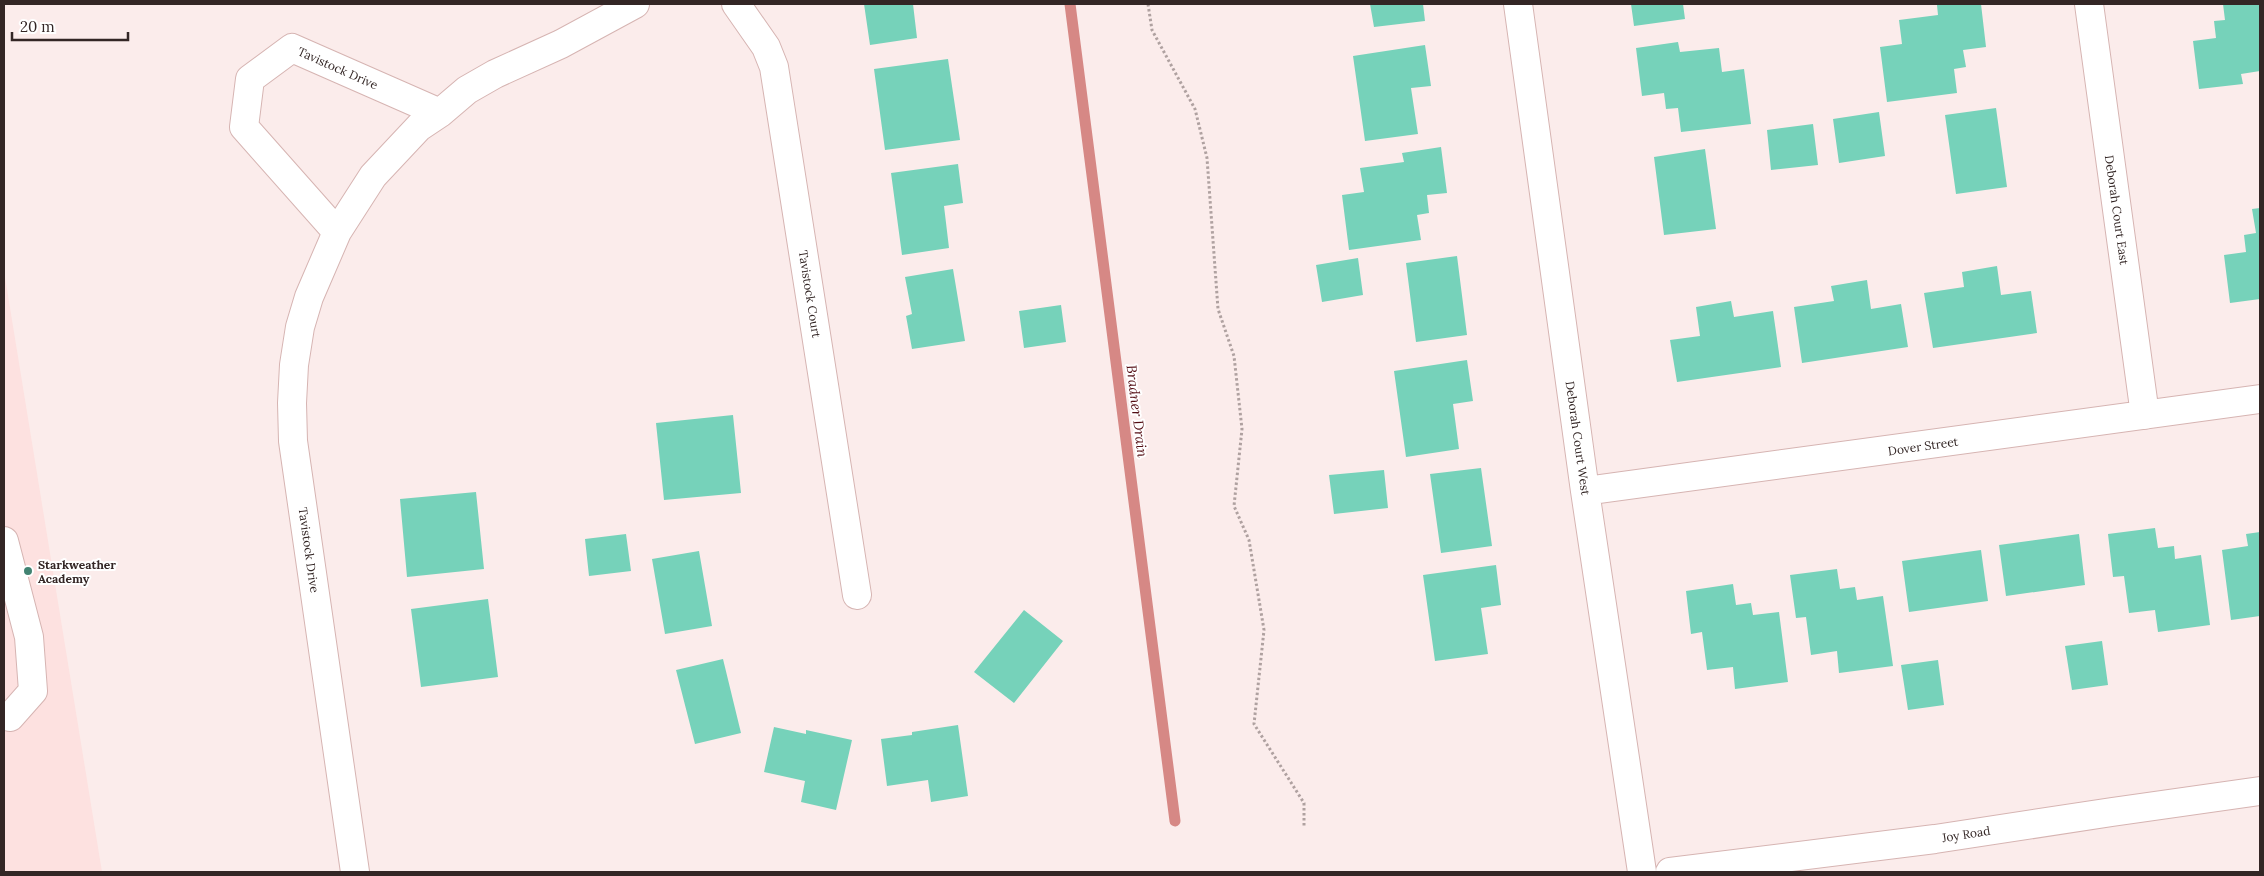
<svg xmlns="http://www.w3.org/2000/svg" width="2264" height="876" font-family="Lora,serif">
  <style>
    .built { fill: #fde1e0 }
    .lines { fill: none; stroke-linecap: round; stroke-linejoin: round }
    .stream { stroke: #d68885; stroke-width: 11 }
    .building { fill: #76d2ba }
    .minor-casing { stroke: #d6b4b2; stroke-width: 30 }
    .path { stroke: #afa1a0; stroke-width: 3; stroke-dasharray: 2.5 2.5; stroke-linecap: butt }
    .minor { stroke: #fff; stroke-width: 28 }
    .poi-dot { fill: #428372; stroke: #fff; stroke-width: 2 }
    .labels { text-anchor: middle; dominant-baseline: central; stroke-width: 4; stroke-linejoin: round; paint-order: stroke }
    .street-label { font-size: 12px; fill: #332625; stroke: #fff }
    .poi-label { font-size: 12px; font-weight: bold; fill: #332625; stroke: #fff; text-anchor: start }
    .water-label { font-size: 14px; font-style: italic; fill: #520c12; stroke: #fff }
  </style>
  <rect width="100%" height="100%" fill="#fbeceb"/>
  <!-- built -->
  <path class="built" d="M4,271l98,601h-98z"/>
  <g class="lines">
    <!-- stream -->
    <path class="stream" d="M1070,4l105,817"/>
  </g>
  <!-- building -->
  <path class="building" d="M864,4h49l4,34 -47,7z
    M1370,4h53l2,17 -51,6z
    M1631,4h52l2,15 -51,7z
    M1947,4h34l5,43 -23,3 3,17 -12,2 3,24 -70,9 -7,-55 22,-3 -3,-24 39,-5 -1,-10z
    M2223,4h37v67l-19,3 2,10 -44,5 -6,-48 23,-3 -2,-17 11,-1z
    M1678,42l2,10 39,-4 3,24 22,-3 7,55 -70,8 -3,-24 -12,1 -2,-16 -22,3 -6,-48z
    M1425,45l6,41 -20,2 7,46 -53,7 -12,-85z
    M948,59l12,81 -75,10 -11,-81z
    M1996,108l11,79 -51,7 -11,-79z
    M1879,112l6,44 -46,7 -6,-44z
    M1813,124l5,41 -47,5 -4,-40z
    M1441,147l6,46 -20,2 2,18 -12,2 4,25 -72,10 -7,-55 22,-3 -4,-24 44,-6 -2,-9z
    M1705,149l11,80 -52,6 -10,-78z
    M958,164l5,39 -19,3 5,42 -47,7 -11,-82z
    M2260,208v91l-30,4 -6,-48 22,-3 -2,-17 12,-2 -4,-24z
    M1457,256l10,79 -51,7 -10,-79z
    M1358,258l5,37 -41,7 -6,-37z
    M1997,266l4,29 30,-4 6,42 -104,15 -9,-55 40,-6 -2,-15z
    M953,269l12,72 -53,8 -6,-33 6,-2 -7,-37z
    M1867,280l4,29 30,-5 7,43 -106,16 -8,-56 40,-6 -3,-15z
    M1731,301l3,16 39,-6 8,56 -104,15 -7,-42 30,-4 -4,-29z
    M1061,305l5,37 -42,6 -5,-37z
    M1467,360l6,41 -20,3 6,45 -53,8 -12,-86z
    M733,415l8,78 -77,7 -8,-77z
    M1481,468l11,78 -51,7 -11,-79z
    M1384,470l4,38 -54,6 -5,-39z
    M476,492l8,77 -77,8 -7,-78z
    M2155,528l3,20 16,-2 1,13 26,-4 9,70 -52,7 -3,-22 -26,3 -5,-37 -11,1 -5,-43z
    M2260,532v84l-29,4 -9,-70 26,-4 -2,-12z
    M626,534l5,37 -42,5 -4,-37z
    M2079,534l6,51 -79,11 -7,-51z
    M1981,550l7,51 -79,11 -7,-51z
    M699,551l13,75 -47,8 -13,-75z
    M1496,565l5,40 -20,3 7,46 -53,7 -12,-86z
    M1837,569l3,20 15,-2 2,13 26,-4 10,70 -54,7 -2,-22 -26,4 -5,-38 -10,1 -6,-43z
    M1733,584l3,21 15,-2 2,12 26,-3 9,70 -53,7 -2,-22 -26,3 -5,-38 -11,2 -5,-43z
    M488,599l10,78 -77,10 -10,-78z
    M1024,610l39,31 -49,62 -40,-31z
    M2102,641l6,44 -36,5 -7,-44z
    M723,659l18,74 -46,11 -19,-74z
    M1938,660l6,45 -36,5 -7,-45z
    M958,725l10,71 -37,6 -3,-22 -41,6 -6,-47 31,-4v-3z
    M774,727l32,7v-4l46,10 -16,70 -35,-8 4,-21 -41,-9z"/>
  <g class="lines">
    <defs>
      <path id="minor" d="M736,4l30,43 8,20 83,528
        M1518,4l67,487 57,381
        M2089,4l56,411
        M337,232l-93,-105 6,-48 42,-31 148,65
        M1585,491l675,-92
        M4,541l25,96 4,54 -23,26
        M355,872l-62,-431 -1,-38 2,-38 6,-38 9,-30 28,-65 36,-56 46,-49 21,-14 27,-23 28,-16 66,-30 74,-40
        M1670,872l265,-33 177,-27 148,-21"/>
    </defs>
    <!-- minor casing -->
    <use href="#minor" class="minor-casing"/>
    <!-- path -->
    <path class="path" d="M1148,4l4,26 43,79 12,49 11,151 16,47 8,73 -8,77 15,34 15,90 -10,94 50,79v25"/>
    <!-- minor -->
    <use href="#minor" class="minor"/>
  </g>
  <!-- markers -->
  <circle class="poi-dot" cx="28" cy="571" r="5"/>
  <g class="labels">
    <!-- street labels -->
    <g class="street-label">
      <text transform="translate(338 68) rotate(24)">Tavistock Drive</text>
      <text transform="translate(2117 210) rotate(82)">Deborah Court East</text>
      <text transform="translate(810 294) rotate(81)">Tavistock Court</text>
      <text transform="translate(1578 438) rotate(82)">Deborah Court West</text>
      <text transform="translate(1923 446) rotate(-8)">Dover Street</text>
      <text transform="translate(309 550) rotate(82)">Tavistock Drive</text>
      <text transform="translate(1966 834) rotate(-9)">Joy Road</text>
    </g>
    <!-- poi labels -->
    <g class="poi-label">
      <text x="38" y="564">Starkweather<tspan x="38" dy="14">Academy</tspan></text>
    </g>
    <!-- water labels -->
    <g class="water-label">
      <text transform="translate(1137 411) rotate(83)">Bradner Drain</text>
    </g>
  </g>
  <!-- border -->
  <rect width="2264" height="876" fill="none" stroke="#332625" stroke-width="10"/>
  <!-- scale -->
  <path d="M12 32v8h116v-8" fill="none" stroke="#332625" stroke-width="2.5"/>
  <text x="20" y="32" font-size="15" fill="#332625" stroke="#ffffff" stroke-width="4" paint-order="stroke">20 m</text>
</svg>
